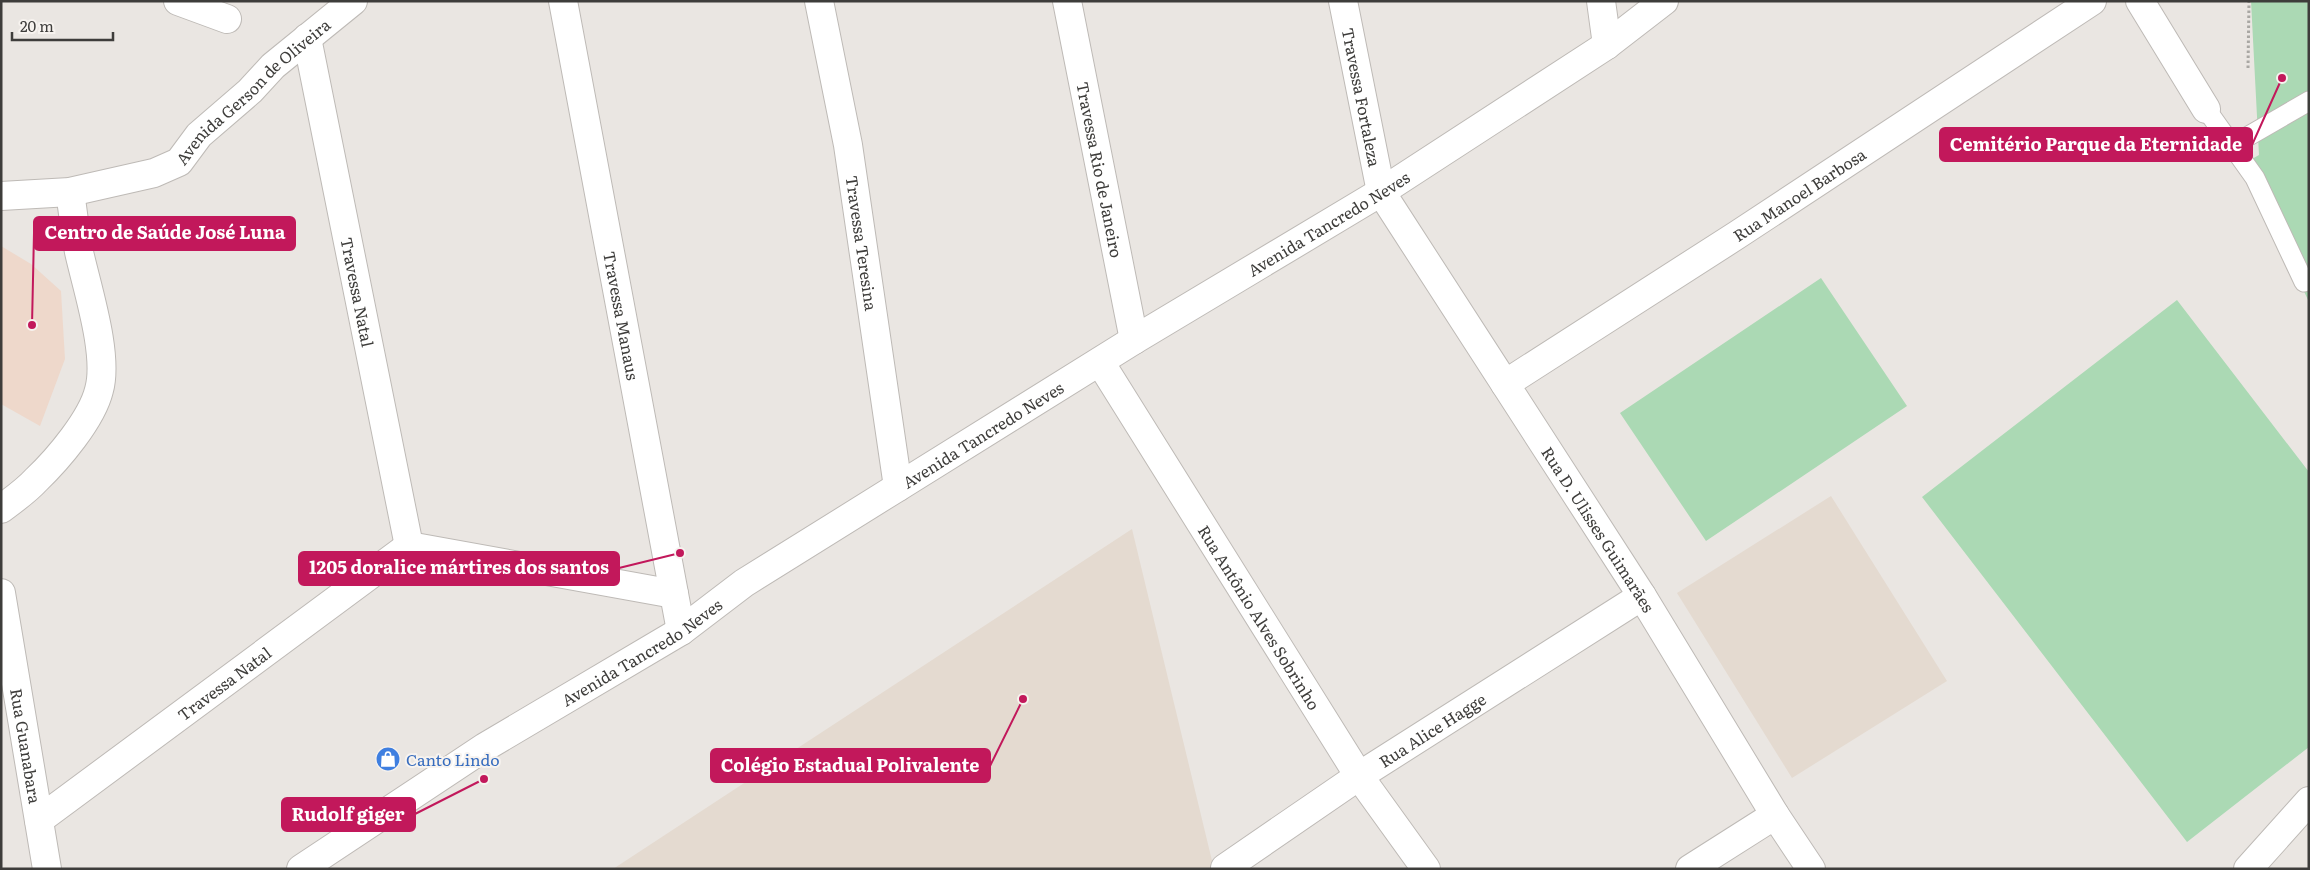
<svg xmlns="http://www.w3.org/2000/svg" width="2310" height="870" font-family="Literata,serif">
  <style>
    .built { fill: #e4dad0 }
    .medical { fill: #eed8cb }
    .green { fill: #abd9b4 }
    .lines { fill: none; stroke-linecap: round; stroke-linejoin: round }
    .service-casing { stroke: #bebab6; stroke-width: 21 }
    .minor-casing { stroke: #bebab6; stroke-width: 30 }
    .tertiary-casing { stroke: #bebab6; stroke-width: 30 }
    .path { stroke: #a9a7a3; stroke-width: 3; stroke-dasharray: 2.5 2.5; stroke-linecap: butt }
    .service { stroke: #fff; stroke-width: 19 }
    .minor { stroke: #fff; stroke-width: 28 }
    .tertiary { stroke: #fff; stroke-width: 28 }
    .labels { text-anchor: middle; dominant-baseline: central; stroke-width: 4; stroke-linejoin: round; paint-order: stroke }
    .street-label { font-size: 16px; fill: #3e3d3b; stroke: #f7f3ef }
    .shop-label { font-size: 16px; fill: #366cbe; stroke: #f7f3ef; text-anchor: start }
    .leader { fill: none; stroke: #c2185b; stroke-width: 2 }
    .callout-dot { fill: #c2185b; stroke: #f7f3ef; stroke-width: 2 }
    .callout { fill: #c2185b; stroke: #c2185b; stroke-width: 2 }
    .callout-label { font-size: 18px; text-anchor: middle; font-weight: bold; fill: #fff }
  </style>
  <rect width="100%" height="100%" fill="#eae6e2"/>
  <!-- built -->
  <path class="built" d="M1831,496l116,185 -155,97 -115,-185z
    M1132,529l82,340h-601z"/>
  <!-- medical -->
  <path class="medical" d="M1,246l30,18 30,27 4,68 -25,67 -39,-22z"/>
  <!-- green -->
  <path class="green" d="M2251,1h58v301l-64,-136v-3l14,-8z
    M1821,278l86,128 -201,135 -86,-128z
    M2177,300l132,172v275l-122,95 -265,-345z"/>
  <g class="lines">
    <defs>
      <path id="service" d="M2206,109l49,69 49,104 5,-3
        M2233,145l76,-44"/>
      <g id="minor">
        <path d="M178,1l49,18"/>
        <path id="s1" d="M563,1l118,630"/>
        <path id="s2" d="M819,1l29,144 50,342"/>
        <path id="s3" d="M1067,1l67,339"/>
        <path id="s4" d="M1343,1l38,191 261,404 133,219 36,54"/>
        <path d="M1601,1l6,44"/>
        <path d="M2140,1l66,108"/>
        <path id="s5" d="M307,38l102,508"/>
        <path id="s6" d="M1100,362l259,414 67,93"/>
        <path id="s7" d="M1505,384l232,-149 355,-234"/>
        <path id="s8" d="M1,593l46,276"/>
        <path id="s9" d="M39,820l370,-274 265,48"/>
        <path id="s10" d="M1225,868l134,-92 283,-180"/>
        <path d="M1690,869l85,-54"/>
        <path d="M2248,869l61,-68"/>
      </g>
      <g id="tertiary">
        <path id="s11" d="M1,196l69,-4 84,-19 25,-11 20,-27 51,-44 23,-25 80,-65"/>
        <path d="M1,509c12,-9 25,-18 35,-29 22,-21 56,-61 63,-90 10,-35 -12,-102 -20,-138 -4,-20 -6,-40 -9,-60"/>
        <path id="s12" d="M301,869l184,-122 196,-116 63,-48 154,-96 236,-147 247,-148 226,-147 57,-44"/>
      </g>
    </defs>
    <!-- service casing -->
    <use href="#service" class="service-casing"/>
    <!-- minor casing -->
    <use href="#minor" class="minor-casing"/>
    <!-- tertiary casing -->
    <use href="#tertiary" class="tertiary-casing"/>
    <!-- path -->
    <path class="path" d="M2248,68l1,-67"/>
    <!-- service -->
    <use href="#service" class="service"/>
    <!-- minor -->
    <use href="#minor" class="minor"/>
    <!-- tertiary -->
    <use href="#tertiary" class="tertiary"/>
  </g>
  <!-- icons -->
  <defs>
    <symbol id="shop-disc" viewBox="-11 -11 22 22"><circle r="9.5" fill="#3f7fe0" stroke="#f7f3ef"/><path d="M-5-2.5h2.3a2.7 3.5 0 0 1 5.4 0H5L5.5 6h-11ZM-1.5-2.5h3a1.5 2.3 0 0 0-3 0Z" fill="#fff"/></symbol>
  </defs>
  <g fill-rule="evenodd">
    <use href="#shop-disc" x="374" y="745" width="28" height="28"/>
  </g>
  <g class="labels">
    <!-- street labels -->
    <g class="street-label">
      <text stroke="none"><textPath href="#s11" startOffset="285">Avenida Gerson de Oliveira</textPath></text>
      <text stroke="none"><textPath href="#s4" startOffset="98">Travessa Fortaleza</textPath></text>
      <text stroke="none"><textPath href="#s3" startOffset="172">Travessa Rio de Janeiro</textPath></text>
      <text stroke="none"><textPath href="#s7" startOffset="350">Rua Manoel Barbosa</textPath></text>
      <text stroke="none"><textPath href="#s12" startOffset="1214">Avenida Tancredo Neves</textPath></text>
      <text stroke="none"><textPath href="#s2" startOffset="246">Travessa Teresina</textPath></text>
      <text stroke="none"><textPath href="#s5" startOffset="259">Travessa Natal</textPath></text>
      <text stroke="none"><textPath href="#s1" startOffset="320">Travessa Manaus</textPath></text>
      <text stroke="none"><textPath href="#s12" startOffset="809">Avenida Tancredo Neves</textPath></text>
      <text stroke="none"><textPath href="#s4" startOffset="596">Rua D. Ulisses Guimarães</textPath></text>
      <text stroke="none"><textPath href="#s6" startOffset="301">Rua Antônio Alves Sobrinho</textPath></text>
      <text stroke="none"><textPath href="#s12" startOffset="404">Avenida Tancredo Neves</textPath></text>
      <text stroke="none"><textPath href="#s9" startOffset="230">Travessa Natal</textPath></text>
      <text stroke="none"><textPath href="#s10" startOffset="249">Rua Alice Hagge</textPath></text>
      <text stroke="none"><textPath href="#s8" startOffset="155">Rua Guanabara</textPath></text>
    </g>
    <!-- shop labels -->
    <g class="shop-label">
      <text x="406" y="759">Canto Lindo</text>
    </g>
  </g>
  <!-- callouts -->
  <path class="leader" d="M2282 78L2252 145M32 325L34 233M680 553L619 568M1023 699L990 766M484 779L415 814"/>
  <g class="callout-dot">
    <circle cx="2282" cy="78" r="5"/>
    <circle cx="32" cy="325" r="5"/>
    <circle cx="680" cy="553" r="5"/>
    <circle cx="1023" cy="699" r="5"/>
    <circle cx="484" cy="779" r="5"/>
  </g>
  <g class="callout">
    <rect x="1940" y="128" width="312" height="33" rx="5"/>
    <rect x="34" y="217" width="261" height="33" rx="5"/>
    <rect x="299" y="552" width="320" height="33" rx="5"/>
    <rect x="711" y="749" width="279" height="33" rx="5"/>
    <rect x="282" y="798" width="133" height="33" rx="5"/>
  </g>
  <g class="callout-label">
    <text x="2096" y="151">Cemitério Parque da Eternidade</text>
    <text x="165" y="239">Centro de Saúde José Luna</text>
    <text x="459" y="574">1205 doralice mártires dos santos</text>
    <text x="850" y="772">Colégio Estadual Polivalente</text>
    <text x="348" y="821">Rudolf giger</text>
  </g>
  <!-- border -->
  <rect width="2310" height="870" fill="none" stroke="#3e3d3b" stroke-width="5"/>
  <!-- scale -->
  <path d="M12 32v8h101v-8" fill="none" stroke="#3e3d3b" stroke-width="2.5"/>
  <text x="20" y="32" font-size="15" fill="#3e3d3b" stroke="#f7f3ef" stroke-width="4" paint-order="stroke">20 m</text>
</svg>
